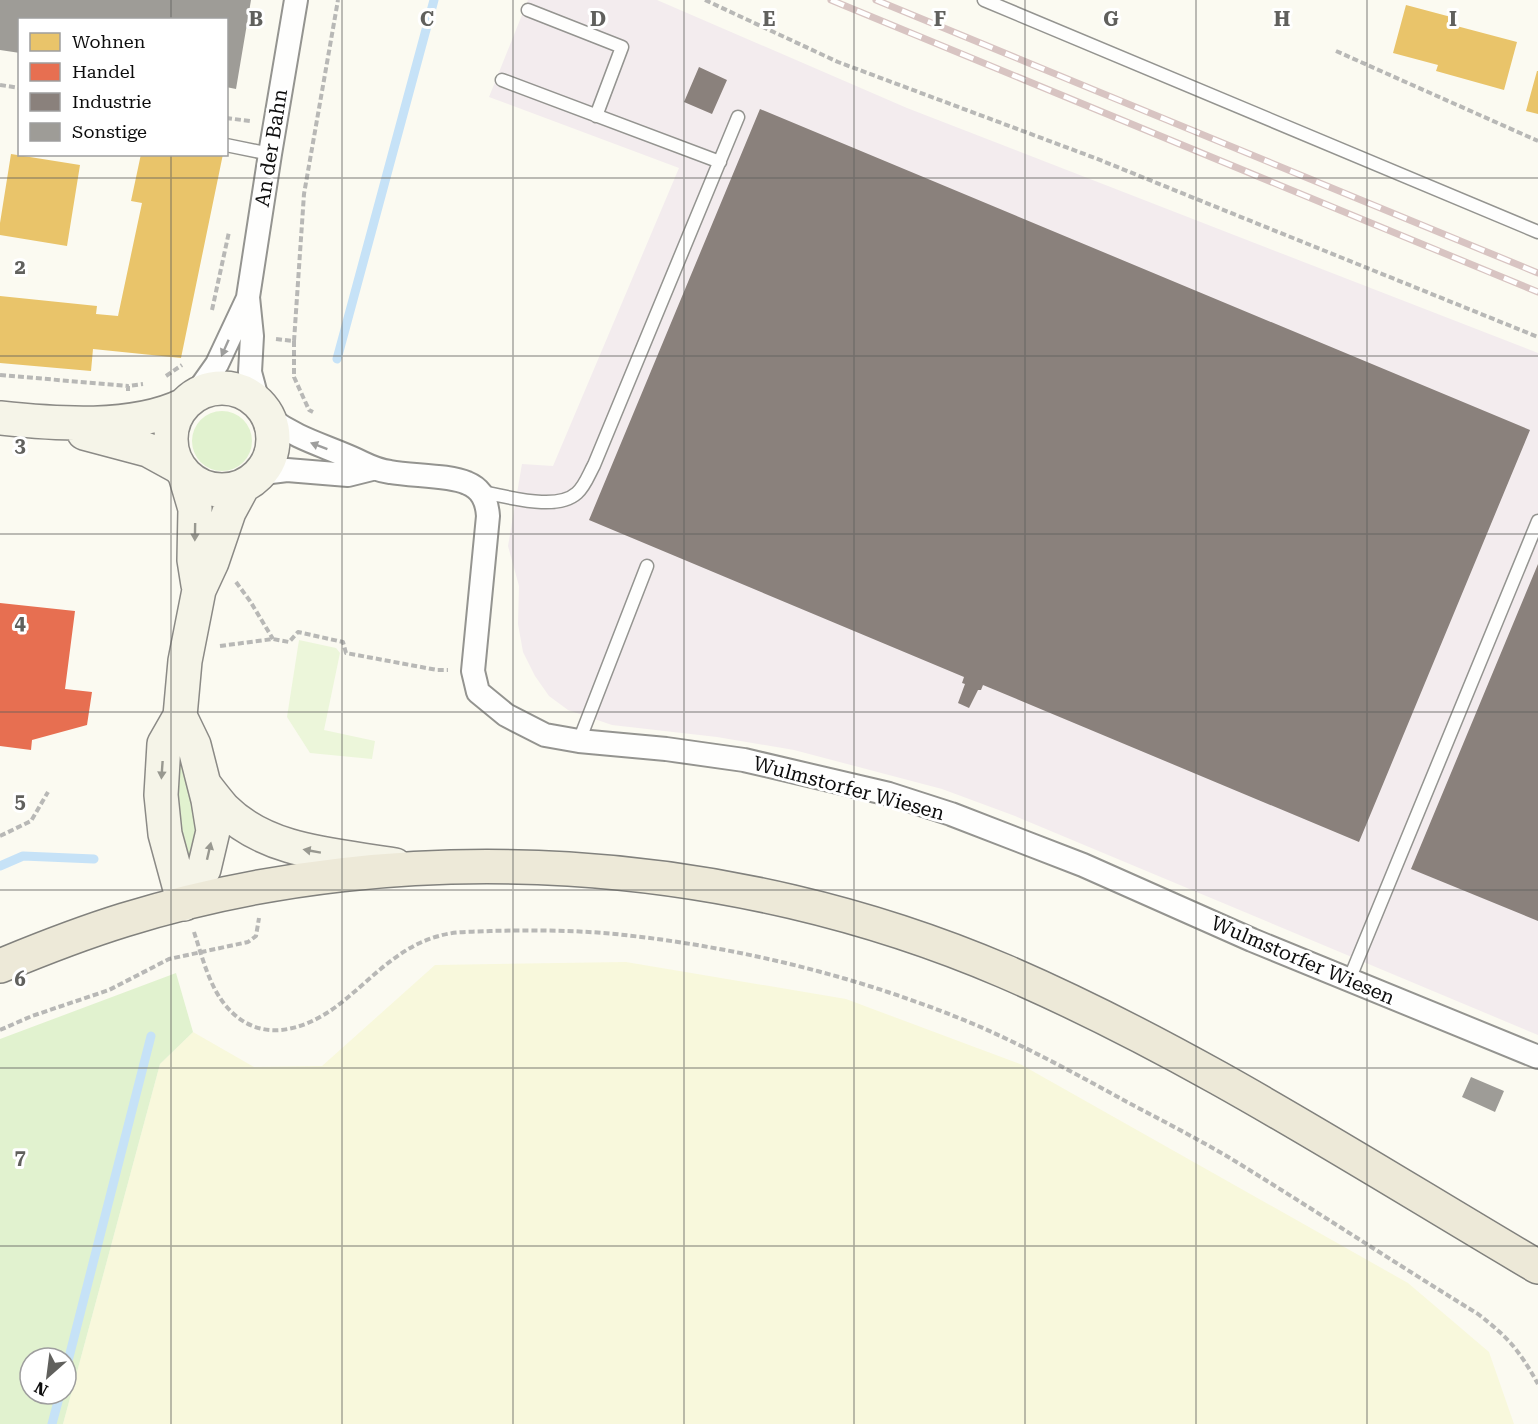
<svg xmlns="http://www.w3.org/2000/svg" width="1538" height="1424" font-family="'Roboto Serif',serif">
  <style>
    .industrial { fill: #f3ecee }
    .farmland { fill: #f8f8dc }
    .green { fill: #e1f2cf; fill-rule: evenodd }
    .pitch { fill: #ecf6da }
    .homes { fill: #e9c46a }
    .shops { fill: #e76f51 }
    .industry { fill: #8a817c }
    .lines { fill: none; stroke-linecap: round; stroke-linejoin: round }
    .stream { stroke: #c6e2f7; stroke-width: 9 }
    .building { fill: #9e9c97 }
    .lane-casing { stroke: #949490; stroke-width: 15 }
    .street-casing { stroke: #949490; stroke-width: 26 }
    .secondary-casing { stroke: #8b8a86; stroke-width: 36 }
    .primary-casing { stroke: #81817d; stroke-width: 36 }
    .path { stroke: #b8b8b6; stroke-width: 4; stroke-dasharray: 6 3; stroke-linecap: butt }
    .lane { stroke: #fefefd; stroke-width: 12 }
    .street { stroke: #fefefd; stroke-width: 22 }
    .secondary { stroke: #f5f4e8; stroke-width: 33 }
    .primary { stroke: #ede9d8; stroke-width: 33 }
    .rail-casing { stroke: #d8c4c2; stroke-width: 7 }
    .rail { stroke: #fff; stroke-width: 4.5; stroke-dasharray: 14; stroke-linecap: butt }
    .oneway { fill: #9e9e9d }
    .oneway2 { fill: #989890 }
    .grid { fill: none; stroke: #60605d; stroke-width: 1.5; stroke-opacity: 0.55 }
    .labels { text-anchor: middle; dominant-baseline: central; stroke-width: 6; stroke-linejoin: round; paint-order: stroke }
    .street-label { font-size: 20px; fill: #0d0d0d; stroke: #fff }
    .grid-label { font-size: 20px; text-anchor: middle; font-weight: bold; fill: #60605d; stroke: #fff; stroke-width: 6; stroke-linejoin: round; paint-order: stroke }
  </style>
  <rect width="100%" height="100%" fill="#fbfaf1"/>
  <!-- industrial -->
  <path class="industrial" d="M528,0h129l250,108 631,245v682l-523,-219 -73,-27 -148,-39 -77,-13 -105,-12 -44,-15 -19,-14 -14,-20 -12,-24 -5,-28 1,-38 -11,-40 14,-82 31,2 126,-298 -190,-71z"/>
  <!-- farmland -->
  <path class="farmland" d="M626,962l220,37 174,65 388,219 81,69 25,72h-1451l97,-360 33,-32 61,35 68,-1 113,-101z"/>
  <!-- green -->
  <path class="green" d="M192 441a30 30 0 1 1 60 0a30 30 0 1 1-60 0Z
    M177,759h6l16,74 -4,23h-7l-7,-23z
    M176,973l17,59 -33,32 -97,360h-63v-385zM30,1358h36v36h-36z"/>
  <!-- pitch -->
  <path class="pitch" d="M299,640l37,8 4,5 -16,77 51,11 -3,18 -62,-6 -23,-36z"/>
  <!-- homes -->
  <path class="homes" d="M1406,5l45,12 -2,7 68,18 -13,48 -68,-19 2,-6 -45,-12z
    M1537,71h1v43l-12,-3z
    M11,154l69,11 -13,81 -67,-11v-12z
    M141,154h82l-42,204 -88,-9 -2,22 -91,-8v-67l97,10 -1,8 22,2 24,-113 -11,-2z"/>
  <!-- shops -->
  <path class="shops" d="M0,603l75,8 -10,78 27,3 -5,33 -55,15 -1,10 -31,-4z"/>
  <!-- industry -->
  <path class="industry" d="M699,67l28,13 -15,34 -28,-12z
    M760,109l770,321 -171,412 -376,-157 -2,5h-3l-9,18 -11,-5 7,-19 -3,-1 2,-6 -375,-157z
    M1538,564v357l-127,-52z"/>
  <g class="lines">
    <!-- stream -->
    <path class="stream" d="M337,359l97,-359
      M0,866l23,-10 71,3
      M66,1369l85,-333
      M52,1424l8,-30"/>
  </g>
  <!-- building -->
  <path class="building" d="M0,0h251l-15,89 -10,-2v-67h-206v33l-20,-3z
    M1471,1077l33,14 -9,21 -33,-15z"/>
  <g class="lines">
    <defs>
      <path id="lane" d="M984,0l554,232
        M528,10l94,37 -26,69
        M502,80l218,82
        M226,145l44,9
        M481,492c26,4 75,20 96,1 8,-7 12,-19 17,-28l144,-348
        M579,741l68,-175
        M1349,980l189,-459"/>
      <path id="street" d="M195,395l22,-31 31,-66
        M258,402l-8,-30 2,-36 -4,-39 22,-143 26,-154
        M269,418c29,21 51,26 83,40 14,6 22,12 38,14 22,4 59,3 77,11 15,6 20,18 21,33l-15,155 5,21 28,23 39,20 34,6 87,8 78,11 145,34 62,20 132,51 169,75 286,117
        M259,476l12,-4 16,-2 61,5 24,-6"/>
      <path id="secondary" d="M171 439a51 51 0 1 1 102 0a51 51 0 1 1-102 0Z
        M0,418c56,6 133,12 184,-13
        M84,433l64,17 31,17
        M185,475l10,34 -1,51 4,25
        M180,716l14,29 14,55 5,31 -9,38 -20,35
        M204,784c6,8 13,17 20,25 44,44 113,46 171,56
        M184,904l-19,-70 -4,-39 3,-51 16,-28 5,-55 14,-71 13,-28 17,-50 14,-26"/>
      <path id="primary" d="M0,966c41,-17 82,-33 124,-46 283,-88 609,-65 880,51 188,81 359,193 534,296"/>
    </defs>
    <!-- lane casing -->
    <use href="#lane" class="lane-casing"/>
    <!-- street casing -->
    <use href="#street" class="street-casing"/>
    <!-- secondary casing -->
    <use href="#secondary" class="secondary-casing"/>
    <!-- primary casing -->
    <use href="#primary" class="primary-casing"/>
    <!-- path -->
    <path class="path" d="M705,0l133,62 257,96 443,179
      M1336,51l202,90
      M0,85l20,3
      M226,118l24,3
      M212,310l17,-78
      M276,339l18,2v36l15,33 4,2
      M294,341l10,-147 34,-194
      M0,375l128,11
      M166,376l16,-11
      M128,391v-5l15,-2
      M236,582l14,19 23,38
      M220,646l53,-7 16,3 9,-10 45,10 3,11 91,17h11
      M0,836l31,-15 17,-29
      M194,932c8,24 15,54 32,74 32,38 76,26 111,0 33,-25 60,-59 102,-70 16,-5 34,-4 51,-5 41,-1 83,-1 125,3 126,13 251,44 368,94 49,22 97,48 144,74 34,18 69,36 103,56 83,51 165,105 248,156 31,24 41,36 60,70
      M0,1030l32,-14 77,-26 60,-31 79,-17 8,-6 3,-18"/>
    <!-- lane -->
    <use href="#lane" class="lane"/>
    <!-- street -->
    <use href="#street" class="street"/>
    <!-- secondary -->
    <use href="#secondary" class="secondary"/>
    <!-- primary -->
    <use href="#primary" class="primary"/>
    <defs>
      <path id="rail" d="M831,0l707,292
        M876,0l662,273"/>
    </defs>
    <!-- rail casing -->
    <use href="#rail" class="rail-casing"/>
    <!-- rail -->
    <use href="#rail" class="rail"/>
  </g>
  <!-- one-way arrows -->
  <defs><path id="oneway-solid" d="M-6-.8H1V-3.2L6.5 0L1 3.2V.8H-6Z" transform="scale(1.5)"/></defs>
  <g class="oneway">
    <use href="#oneway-solid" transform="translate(225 348) rotate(114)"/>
    <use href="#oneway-solid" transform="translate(319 446) rotate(-159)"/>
  </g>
  <g class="oneway2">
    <use href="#oneway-solid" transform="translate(195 532) rotate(91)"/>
    <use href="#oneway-solid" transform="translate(162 770) rotate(94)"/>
    <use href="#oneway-solid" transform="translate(209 851) rotate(-77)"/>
    <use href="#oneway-solid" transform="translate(312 851) rotate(-170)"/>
  </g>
  <!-- grid -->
  <path class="grid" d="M171,0v20M342,0v1424M513,0v1424M684,0v1424M854,0v1424M1025,0v1424M1196,0v1424M1367,0v1424M171,154v1270M0,178h1538M0,356h1538M0,534h1538M0,712h1538M0,890h1538M0,1068h1538M0,1246h1538"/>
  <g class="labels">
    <!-- street labels -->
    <g class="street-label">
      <text transform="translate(271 148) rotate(-81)">An der Bahn</text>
      <text transform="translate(849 788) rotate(15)">Wulmstorfer Wiesen</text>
      <text transform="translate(1303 960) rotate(23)">Wulmstorfer Wiesen</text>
    </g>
  </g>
  <g class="grid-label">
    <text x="256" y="26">B</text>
    <text x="427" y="26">C</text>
    <text x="598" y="26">D</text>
    <text x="769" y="26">E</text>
    <text x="940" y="26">F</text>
    <text x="1111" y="26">G</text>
    <text x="1282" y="26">H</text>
    <text x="1453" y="26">I</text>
    <text x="20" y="274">2</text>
    <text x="20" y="452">3</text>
    <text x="20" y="630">4</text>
    <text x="20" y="808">5</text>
    <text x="20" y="986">6</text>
    <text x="20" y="1164">7</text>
  </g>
  <!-- legend -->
  <rect x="18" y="18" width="210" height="138" fill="#ffffff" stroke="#9e9e9e" stroke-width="1.5"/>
  <rect x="30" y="33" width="30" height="18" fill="#e9c46a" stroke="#9e9e9e" stroke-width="1.5"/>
  <text x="72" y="48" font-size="18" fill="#0d0d0d">Wohnen</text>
  <rect x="30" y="63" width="30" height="18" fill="#e76f51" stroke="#9e9e9e" stroke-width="1.5"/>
  <text x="72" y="78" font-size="18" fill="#0d0d0d">Handel</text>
  <rect x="30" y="93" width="30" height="18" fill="#8a817c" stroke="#9e9e9e" stroke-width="1.5"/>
  <text x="72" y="108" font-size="18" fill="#0d0d0d">Industrie</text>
  <rect x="30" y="123" width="30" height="18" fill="#9e9c97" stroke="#9e9e9e" stroke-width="1.5"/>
  <text x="72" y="138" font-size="18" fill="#0d0d0d">Sonstige</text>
  <!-- north arrow -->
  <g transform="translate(48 1376) rotate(208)"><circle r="28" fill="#ffffff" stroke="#9e9e9e" stroke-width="1.5"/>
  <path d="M0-4.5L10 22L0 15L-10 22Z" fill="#60605d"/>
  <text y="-9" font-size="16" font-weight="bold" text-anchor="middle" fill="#0d0d0d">N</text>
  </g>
</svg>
